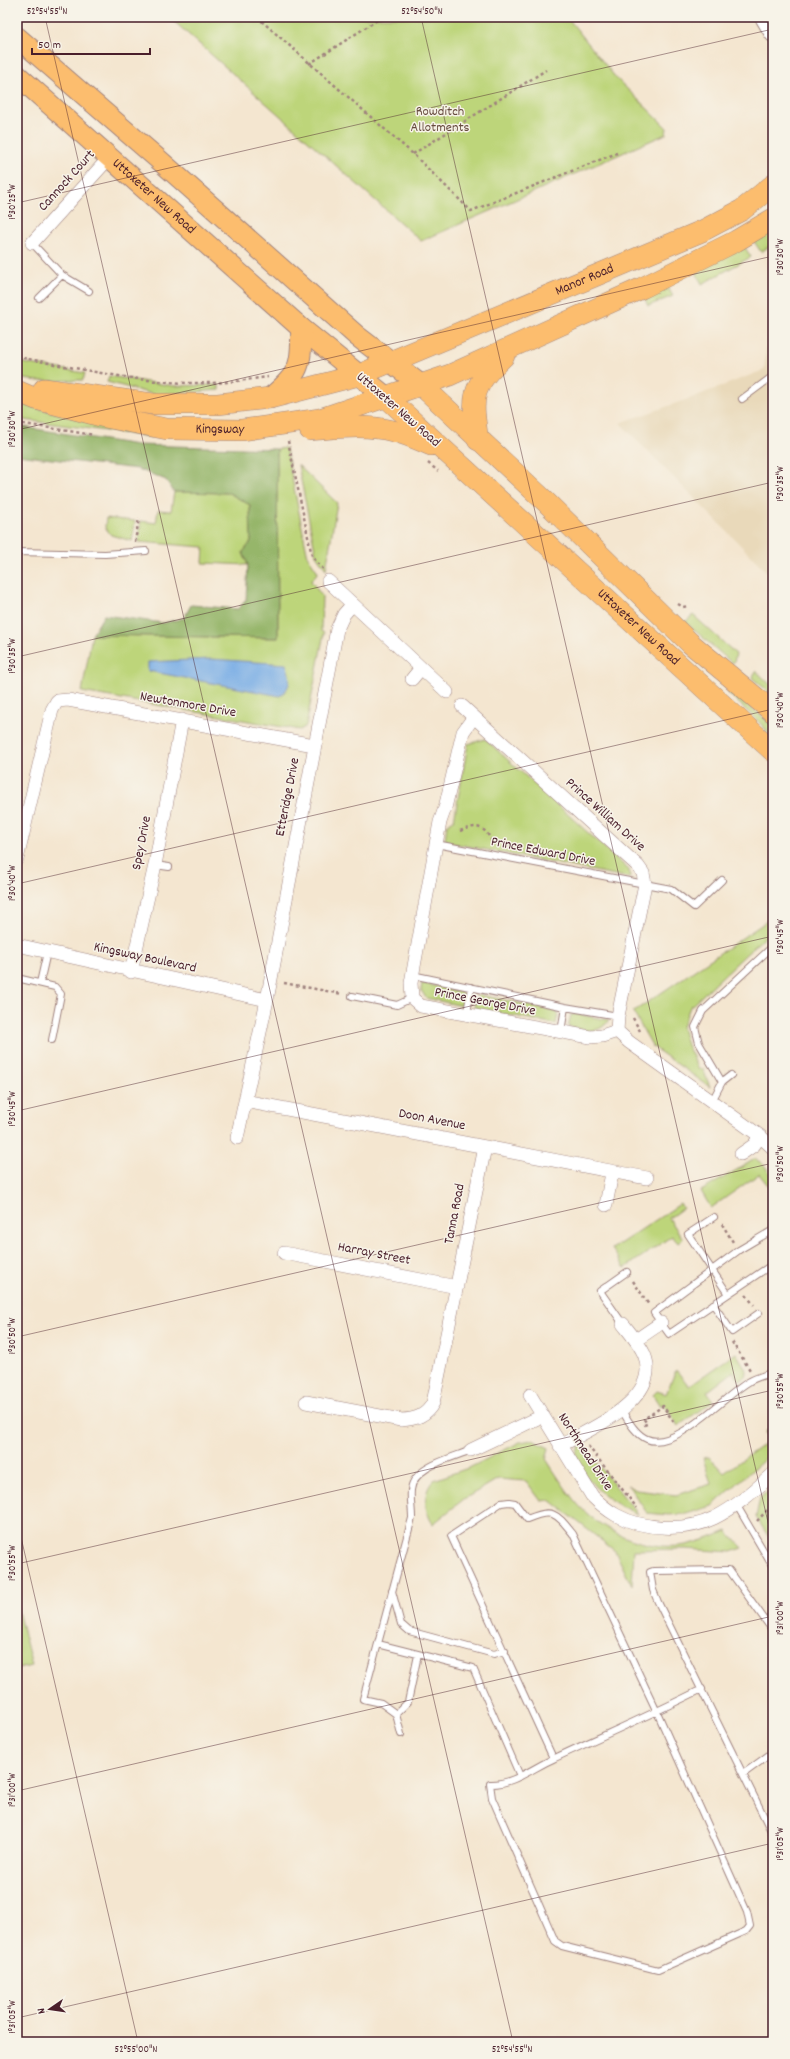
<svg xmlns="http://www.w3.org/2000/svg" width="790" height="2059" font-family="Dekko,sans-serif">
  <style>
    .built { fill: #e9d9ba }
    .green { fill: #bdd57a; stroke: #847a52 }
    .forest { fill: #96b66a; stroke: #706a4a }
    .water { fill: #77ace5; stroke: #606688 }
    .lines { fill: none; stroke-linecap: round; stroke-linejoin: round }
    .service-casing { stroke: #9f827e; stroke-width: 8 }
    .minor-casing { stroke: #9f827e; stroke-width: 14 }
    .tertiary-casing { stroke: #9f827e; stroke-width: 18 }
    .primary-casing { stroke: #9f827e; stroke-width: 22 }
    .trunk-casing { stroke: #9f827e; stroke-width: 22 }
    .path { stroke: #9f827e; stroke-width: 2.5; stroke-dasharray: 3 3; stroke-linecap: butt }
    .service { stroke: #fff; stroke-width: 6 }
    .minor { stroke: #fff; stroke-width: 13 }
    .tertiary { stroke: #fff; stroke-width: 16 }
    .primary { stroke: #fcbd6e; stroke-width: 20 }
    .trunk { stroke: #fcbd6e; stroke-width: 21 }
    .ticks { fill: none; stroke: #4a1f2b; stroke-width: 1; stroke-opacity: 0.45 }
    .labels { text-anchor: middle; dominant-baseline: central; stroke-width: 3; stroke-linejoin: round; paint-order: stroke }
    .park-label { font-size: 14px; fill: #674c3f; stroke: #f7f3e8 }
    .street-label { font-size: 14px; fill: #4a1f2b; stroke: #f7f3e8 }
    .neatline { fill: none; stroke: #4a1f2b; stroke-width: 1.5 }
    .ticks-label { font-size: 10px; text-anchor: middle; fill: #4a1f2b }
  </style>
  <rect width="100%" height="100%" fill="#f7f3e8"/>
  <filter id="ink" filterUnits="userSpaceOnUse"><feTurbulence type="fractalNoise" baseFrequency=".025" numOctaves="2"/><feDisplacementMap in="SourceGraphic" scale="8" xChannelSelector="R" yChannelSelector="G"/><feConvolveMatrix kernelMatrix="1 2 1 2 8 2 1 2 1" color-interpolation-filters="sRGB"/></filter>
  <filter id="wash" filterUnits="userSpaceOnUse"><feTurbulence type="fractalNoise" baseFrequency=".012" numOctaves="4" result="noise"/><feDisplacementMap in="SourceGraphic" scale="16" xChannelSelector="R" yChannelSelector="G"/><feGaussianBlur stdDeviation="0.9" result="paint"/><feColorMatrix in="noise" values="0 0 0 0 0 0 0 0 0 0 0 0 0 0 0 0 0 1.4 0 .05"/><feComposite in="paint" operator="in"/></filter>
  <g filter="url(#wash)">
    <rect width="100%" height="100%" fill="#f4e6d0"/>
    <!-- built -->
    <path class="built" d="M773,312v266l-153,-155 71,-25 73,-28 6,-55z"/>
    <!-- green -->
    <path class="green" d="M169,17h398l49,61 51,50 -1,6 -245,107z
      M773,229v15l-12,8 -8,-12z
      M744,246l7,11 -49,27 -6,-12z
      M666,285l7,11 -25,10 -4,-9z
      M17,362l68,11 -2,7 -45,1 -21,-3z
      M109,376l65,10 45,-1v5l-63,5 -49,-13z
      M17,403l134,34 -134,-18z
      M286,448l22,109 10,15 -7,9 11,15 -1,35 3,2 -18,93 -6,4 -218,-38 10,-57 186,3 -1,-189z
      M298,465l39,38 -11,66 -10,-14z
      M174,492l55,1 21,12 1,37 -8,11 5,12 -45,-2 1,-16 -66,-5 3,-21 15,2 2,-13 13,1z
      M106,518l29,3 -3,20 -21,-6 -6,-8z
      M693,615l43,39 -2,8 -2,1 -47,-41z
      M756,671l17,16v8l-21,-17z
      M729,690l44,35v14l-12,-15 -33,-31z
      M485,739l144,131 1,8 -178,-35 -7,-3 2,-16 7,-4 14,-76z
      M773,917v12l-83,78 -8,20 5,18 12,24h4l7,18 -57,-40 -20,-35z
      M422,983l39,9 3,4 -2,10 -36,-8 -5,-8z
      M480,995l76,16 2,3 -2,10 -82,-16 2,-10z
      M576,1014l33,6c-11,16 -26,10 -41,6l3,-11z
      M755,1159c11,5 18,17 18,29l-2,1 -12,-15 -48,34 -10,-17z
      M680,1204l3,4 -14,10 14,21 -5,4 -6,-7 -47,32 -13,-19z
      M736,1353l11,18 -1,6 -6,4 -7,-9 -26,20 6,9 -35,25 -14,-22 -4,2 -7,-11 4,-4 9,3 10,-24 13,16z
      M773,1425v27l-61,54 -26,8 -18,1 -21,-2 -19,-28 8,5 40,5 35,-11 -8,-26 6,-1 15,16 46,-33 -5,-8z
      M532,1440l17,8 -3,11c9,14 18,28 28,41 25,31 72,52 112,45 14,-3 28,-9 41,-14l16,17 -12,4 -46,-3 -51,1 -2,36 -17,-35 -65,-51 -9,1 -15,-20 -28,-2 -34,20 -31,25c-9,-13 -11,-32 1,-44l37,-13 49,-25z
      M582,1445l56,69c-29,-12 -51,-28 -62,-59l3,-9z
      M773,1487v39l-3,13 -14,-22 4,-19z
      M17,1607l15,59 -15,3z"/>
    <!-- forest -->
    <path class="forest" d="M17,426l120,19 140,4 1,189 -186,-3 12,-20 59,8 21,-5 7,-13 47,4 8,-9 2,-35 -5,-13 8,-10 -1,-37 -21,-12 -55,-1 -8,-12 -28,-11 -121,-14z"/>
    <!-- water -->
    <path class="water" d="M211,659l75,5c5,13 6,23 -6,32l-132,-25v-9z"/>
  </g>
  <g filter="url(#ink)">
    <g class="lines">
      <defs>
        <path id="service" d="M32,243l30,32 27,16
          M39,298l23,-23
          M742,399l31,-23
          M17,552l88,2 41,-3
          M436,844l235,45 23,18 28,-27
          M155,865l14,2
          M412,975l153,32 53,9
          M17,978l38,9 6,7 -9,46
          M40,983l7,-31
          M352,996l45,9 15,-7
          M467,1014l4,-27
          M561,1032l4,-25
          M722,1082l9,-7
          M711,1103l11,-21 -23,-39 -4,-16 8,-16 70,-65
          M714,1217l-26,17 40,60
          M773,1230l-34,20 -85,63 15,21 104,-70
          M713,1304l19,28 27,-19
          M623,1324l-23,-33 27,-19
          M621,1409c7,11 14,25 26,30 28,13 79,-45 103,-58 7,-4 16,-6 23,-9
          M736,1504l37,63
          M392,1591l9,33 8,7 85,23 11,-3
          M773,1631l-44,-61 -76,1 -3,1 3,18 5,12 115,233
          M378,1644l95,24 47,108
          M396,1714l12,-12 10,-47
          M401,1734l-5,-20 -15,-11 -18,-4 49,-181c0,-10 -2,-19 -1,-28 2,-24 42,-32 60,-40
          M553,1758l-102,-222 50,-33 8,-1 6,1 12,16c26,-11 29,-6 46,15l84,178 90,200 3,14 -4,5 -88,39 -96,-24 -7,-5 -63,-143 -2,-14c23,1 44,-17 65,-26 49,-23 98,-44 147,-69
          M743,1774l30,-22"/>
        <path id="minor" d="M32,243l77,-85
          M328,581l119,111
          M412,679l9,-11
          M462,706l176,160 5,7 2,11 -27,132 -1,15
          M473,718l-10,14 -18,76 -5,14 -29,161 1,15 9,8 169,31 12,-1 15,-5
          M17,859l35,-149 5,-9 11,-1 246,45
          M17,945l250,55
          M131,972l24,-107 27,-145
          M617,1031l12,11 131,94 13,12
          M245,1101l402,77
          M237,1138l30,-138 70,-371 7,-15 8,-9
          M741,1154l13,-9 6,-9
          M606,1205l6,-32
          M284,1253l173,34
          M636,1340l25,-17
          M530,1395l62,101c7,7 15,14 24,19 27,15 70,17 98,3 22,-11 41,-28 59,-44
          M306,1402l95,18c15,-1 25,-4 32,-17l52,-256
          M560,1446c31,-18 103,-47 84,-92 -5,-11 -14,-21 -21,-30
          M471,1450l71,-34"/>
        <path id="tertiary" d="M763,17l10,17"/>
        <g id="primary">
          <path d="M17,37l140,121 200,178 64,49"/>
          <path id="s1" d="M17,75l284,253 84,68"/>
          <path d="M270,398c30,-25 32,-32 31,-70"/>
        </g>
        <g id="trunk">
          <path d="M421,385l124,116 145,142 83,69"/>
          <path id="s2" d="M44,389l109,15h65l52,-6 89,-23 343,-144 40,-21 31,-25"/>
          <path id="s3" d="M17,391l19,8 69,18 62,12 75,1 78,-11 130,-44 192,-87 94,-47 37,-22"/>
          <path id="s4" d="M385,396l388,355"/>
          <path d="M310,430c27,-2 56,-6 83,1 13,3 26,9 38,14"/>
          <path d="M478,440c-7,-44 -7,-53 26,-84"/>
        </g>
      </defs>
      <!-- service casing -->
      <use href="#service" class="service-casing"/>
      <!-- minor casing -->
      <use href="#minor" class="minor-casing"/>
      <!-- tertiary casing -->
      <use href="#tertiary" class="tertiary-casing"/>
      <!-- primary casing -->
      <use href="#primary" class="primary-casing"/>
      <!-- trunk casing -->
      <use href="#trunk" class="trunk-casing"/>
      <!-- path -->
      <path class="path" d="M257,17l156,137 58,57 146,-58
        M309,64l73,-47
        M413,154l133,-84
        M17,357c58,10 118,26 178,26 25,1 49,-3 73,-6
        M17,423l77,12
        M288,441l24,115 11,13
        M428,463l10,8
        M135,542l4,-24
        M678,604l5,3 5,-1
        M460,831c19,-8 25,-4 34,14
        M284,983l58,11
        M633,1018l7,13
        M722,1224l11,18
        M633,1281l16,24
        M746,1295l8,10
        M732,1342l18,28
        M644,1425l3,-1 -3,-5 19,-13 12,18
        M588,1446l49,62
        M757,1521l16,-17"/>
      <!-- service -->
      <use href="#service" class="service"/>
      <!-- minor -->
      <use href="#minor" class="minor"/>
      <!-- tertiary -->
      <use href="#tertiary" class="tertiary"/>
      <!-- primary -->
      <use href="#primary" class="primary"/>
      <!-- trunk -->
      <use href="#trunk" class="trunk"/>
    </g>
  </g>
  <!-- ticks -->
  <path class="ticks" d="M45,17l468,2025M421,17l352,1527M17,203l756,-174M17,430l756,-174M17,657l756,-175M17,884l756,-175M17,1111l756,-175M17,1337l756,-174M17,1520l121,522M17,1564l756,-174M17,1791l756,-175M17,2018l756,-175"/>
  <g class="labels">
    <!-- park labels -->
    <g class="park-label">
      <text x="440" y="112">Rowditch<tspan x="440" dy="16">Allotments</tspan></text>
    </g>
    <!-- street labels -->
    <g class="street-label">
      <text transform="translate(67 181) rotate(-48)">Cannock Court</text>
      <text stroke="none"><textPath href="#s1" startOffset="183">Uttoxeter New Road</textPath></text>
      <text stroke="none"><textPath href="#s2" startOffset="564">Manor Road</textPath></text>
      <text transform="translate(398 410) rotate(41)">Uttoxeter New Road</text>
      <text stroke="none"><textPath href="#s3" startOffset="208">Kingsway</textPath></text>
      <text stroke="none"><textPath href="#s4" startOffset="343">Uttoxeter New Road</textPath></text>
      <text transform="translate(188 705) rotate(10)">Newtonmore Drive</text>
      <text transform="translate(288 797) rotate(-79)">Etteridge Drive</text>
      <text transform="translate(605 815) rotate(42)">Prince William Drive</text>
      <text transform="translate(142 843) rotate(-79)">Spey Drive</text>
      <text transform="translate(543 852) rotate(11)">Prince Edward Drive</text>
      <text transform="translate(145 958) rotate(12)">Kingsway Boulevard</text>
      <text transform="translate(485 1002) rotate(11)">Prince George Drive</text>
      <text transform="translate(432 1120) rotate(11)">Doon Avenue</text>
      <text transform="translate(455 1214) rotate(-79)">Tanna Road</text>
      <text transform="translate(374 1254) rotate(11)">Harray Street</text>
      <text transform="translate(585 1452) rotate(57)">Northmead Drive</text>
    </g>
  </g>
  <!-- margin -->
  <rect width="790" height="2059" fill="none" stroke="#f7f3e8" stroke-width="44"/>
  <!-- north arrow -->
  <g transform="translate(50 2009) rotate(257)" stroke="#f7f3e8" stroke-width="3" paint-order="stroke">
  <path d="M0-3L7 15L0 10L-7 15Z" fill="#4a1f2b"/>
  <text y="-6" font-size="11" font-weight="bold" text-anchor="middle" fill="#4a1f2b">N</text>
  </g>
  <!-- scale -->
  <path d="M32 48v6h118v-6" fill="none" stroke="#4a1f2b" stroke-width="2"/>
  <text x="38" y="48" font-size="12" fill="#4a1f2b" stroke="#f7f3e8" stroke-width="3" paint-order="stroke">50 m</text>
  <rect x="22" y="22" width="746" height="2015" class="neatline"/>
  <g class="ticks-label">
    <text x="47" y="14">52°54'55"N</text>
    <text x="422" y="14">52°54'50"N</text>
    <text transform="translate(11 202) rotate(-90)" y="4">1°30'25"W</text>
    <text transform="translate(779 257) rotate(-90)" y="4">1°30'30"W</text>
    <text transform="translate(11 429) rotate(-90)" y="4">1°30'30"W</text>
    <text transform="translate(779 484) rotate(-90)" y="4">1°30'35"W</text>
    <text transform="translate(11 656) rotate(-90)" y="4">1°30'35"W</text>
    <text transform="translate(779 710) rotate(-90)" y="4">1°30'40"W</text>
    <text transform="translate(11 883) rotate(-90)" y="4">1°30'40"W</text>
    <text transform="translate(779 937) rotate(-90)" y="4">1°30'45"W</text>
    <text transform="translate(11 1109) rotate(-90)" y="4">1°30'45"W</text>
    <text transform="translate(779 1164) rotate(-90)" y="4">1°30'50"W</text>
    <text transform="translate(11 1336) rotate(-90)" y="4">1°30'50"W</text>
    <text transform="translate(779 1391) rotate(-90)" y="4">1°30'55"W</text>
    <text transform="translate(11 1563) rotate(-90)" y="4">1°30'55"W</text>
    <text transform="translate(779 1618) rotate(-90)" y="4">1°31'00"W</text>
    <text transform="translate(11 1790) rotate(-90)" y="4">1°31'00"W</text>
    <text transform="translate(779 1844) rotate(-90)" y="4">1°31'05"W</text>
    <text transform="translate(11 2017) rotate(-90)" y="4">1°31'05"W</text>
    <text x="136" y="2052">52°55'00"N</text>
    <text x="512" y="2052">52°54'55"N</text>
  </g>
</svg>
